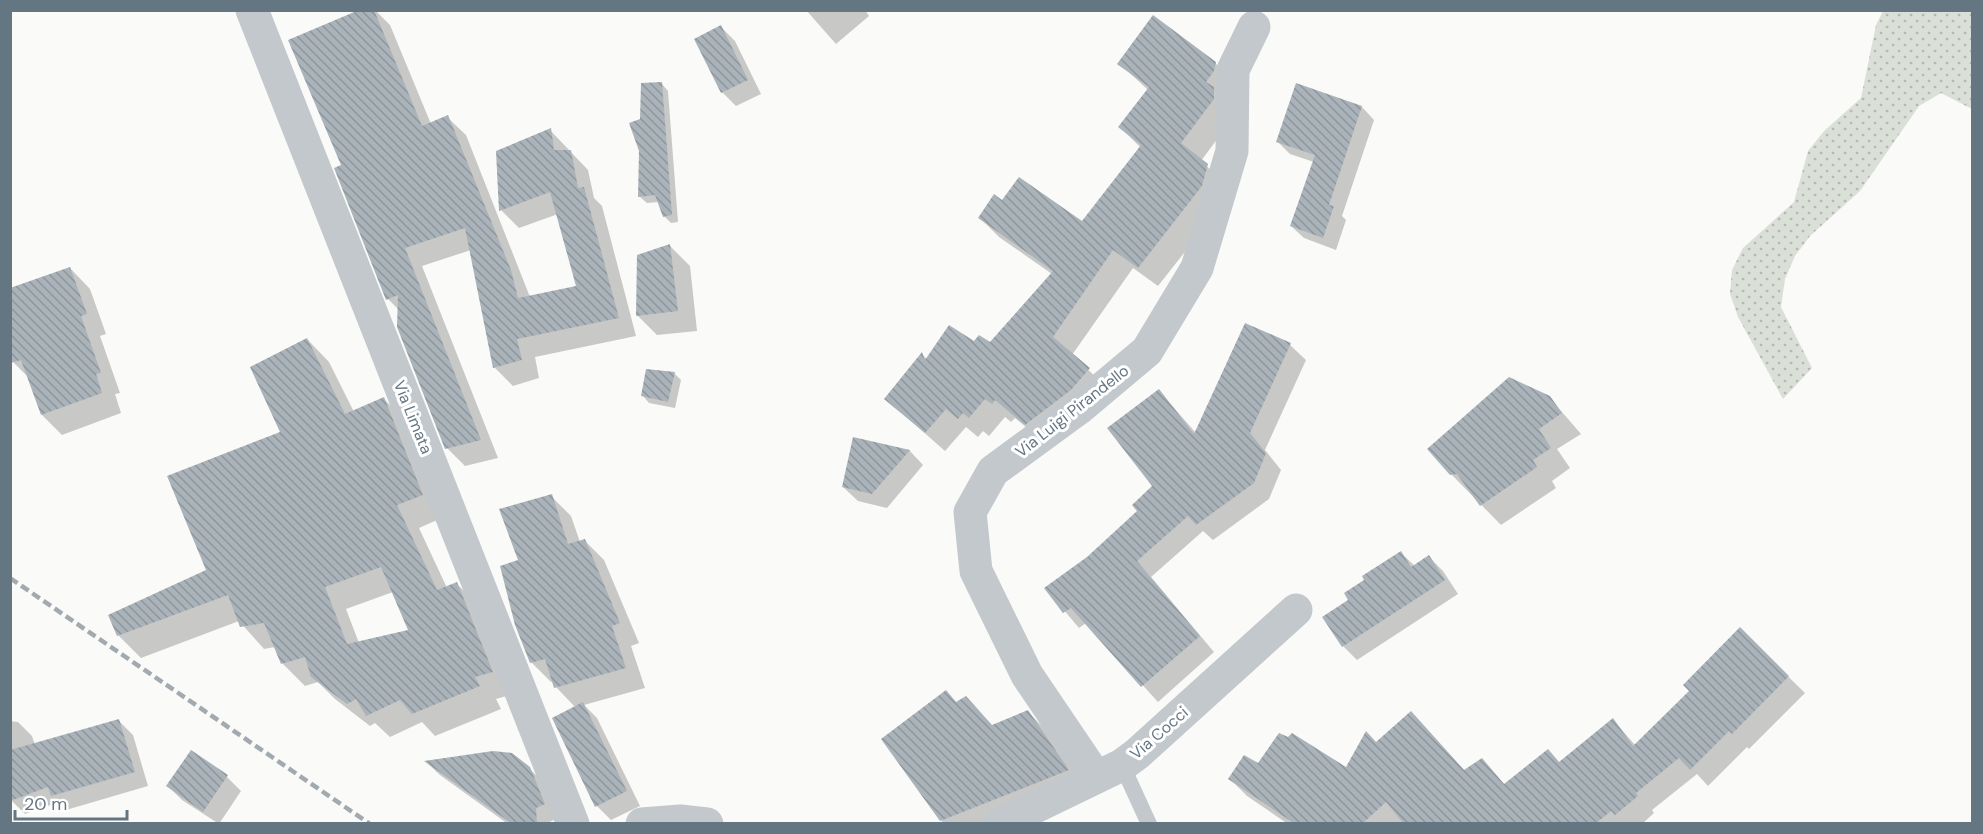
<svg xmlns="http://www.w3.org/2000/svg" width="1983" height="834" font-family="'DM Sans',sans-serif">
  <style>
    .grass { fill: url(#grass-dots) }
    .shadow { fill: #0003; fill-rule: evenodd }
    .building { fill: url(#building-back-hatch); fill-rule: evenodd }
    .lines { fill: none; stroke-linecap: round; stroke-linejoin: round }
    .service { stroke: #c3c8cc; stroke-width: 16 }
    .minor { stroke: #c3c8cc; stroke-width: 33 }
    .rail { stroke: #a2aab0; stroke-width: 4.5; stroke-dasharray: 9 4.5; stroke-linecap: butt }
    .labels { text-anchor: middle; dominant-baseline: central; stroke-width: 6; stroke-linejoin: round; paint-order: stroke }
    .street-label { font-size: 16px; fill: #657683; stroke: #fff }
  </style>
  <defs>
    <pattern id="grass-dots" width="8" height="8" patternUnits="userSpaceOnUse" patternTransform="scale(1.5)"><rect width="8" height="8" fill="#dadfd7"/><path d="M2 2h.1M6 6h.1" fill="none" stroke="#b4b9b4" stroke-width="1.8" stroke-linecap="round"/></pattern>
    <pattern id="building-back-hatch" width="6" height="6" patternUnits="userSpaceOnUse" patternTransform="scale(1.5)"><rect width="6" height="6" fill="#aab3b9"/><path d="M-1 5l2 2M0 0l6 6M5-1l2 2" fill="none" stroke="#8e969c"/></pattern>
  </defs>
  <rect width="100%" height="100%" fill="#fafaf8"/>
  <!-- grass -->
  <path class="grass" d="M1883,11h89v98l-31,-16 -22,13 -59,85 -50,45 -15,20 -10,23 -4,28 31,61 -29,31 -45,-82 -8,-23 2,-24 11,-22 51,-46 14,-51 16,-20 37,-33 15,-73z"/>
  <!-- shadow -->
  <path class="shadow" d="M363,10h12l15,15 41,99 16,-7 19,18 64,162 48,-10 -20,-73 -39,14 -18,-18 49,-80 38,40 6,28 8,8 34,130 -101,21 4,21 -26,8 -19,-19 -23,-117 -49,16 76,192 -33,8 -18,-18 -48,-138 -11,-11 -45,-133z
    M806,10h59l4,6 -33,28z
    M721,27l14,14 26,53 -25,12 -14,-14z
    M1119,63h96l20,19 -3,37 -31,42 25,23 -5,22 -63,80 -25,-18 -61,87 36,33 -63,55 -30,-25 -4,4 -6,-5 -16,19 -6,-5 -5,6 -12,-10 -21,24 -59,-52 36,-44 5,4 64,-15 61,-70 -53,-37 -19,-19 23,-16 79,21 59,-75 -21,-21 28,-37z
    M662,84l6,7 10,131 -7,1 -7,-7 -5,-14 -12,1 -7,-6 1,-77z
    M1297,85l65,22 12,13 -32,96 4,4 -10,30 -32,-12 -13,-12 23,-64 -24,-8 -12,-12z
    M670,246l20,20 7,65 -40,4 -20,-20z
    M70,268l20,21 16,45 -6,2 20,57 -5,1 6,19 -59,22 -20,-20 -12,-36 -17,-17z
    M1245,325l45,20 16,15 -41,90 16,20 -12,29 -56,41 -10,-9 -52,46 63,75 -56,50 -72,-79 -7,5 -33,-39 42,-31 51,-47 15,-25 5,-95 37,42z
    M307,339l22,23 25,50 30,-13 22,22 38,96 -25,11 28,60 10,-4 22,22 35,88 -18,5 5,10 -66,27 -13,-14 -32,15 -15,-14 -5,3 -35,-27 -17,-17 -13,4 -22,-22 -8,-17 -11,2 -25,-28 -98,37 -22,-22 -9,-20 98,-45 74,-138zM393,592l17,39 -51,12 -13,-34z
    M674,373l7,7 -6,28 -26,-5 -6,-7z
    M1549,397l32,37 -24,15 13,19 -18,13 4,7 -55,37 -50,-51z
    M854,439l56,12 13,14 -36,43 -29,-7 -15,-14z
    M551,496l20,20 9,26 4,-2 20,20 35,83 -8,3 14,42 -61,17 13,13 43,88 -29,14 -14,-14 -21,-98 -20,-21 -2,-6 -3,1 -20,-20 -12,-101z
    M1401,553l14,13 14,-9 14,14 15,23 -101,66 -14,-14 8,-45 15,-21z
    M1740,629l65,64 -56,56 -2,-2 -39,39 -11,-12 -45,36 2,3 -12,11h-354l-41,-28 -17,-17 28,-14 88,4 65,-56 54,58 17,-11 23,25 55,-22 53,-43 23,26 55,-55z
    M946,692l11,11 36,23 34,-15 20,20 40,59 -84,34h-59l-3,-4z
    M10,721l8,1 14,14 3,9 84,-24 14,14 15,51 -82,24 -7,-8 -34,12 -15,-15z
    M191,752l36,25 14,14 -22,33 -37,-24 -14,-14z
    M427,763l102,5 15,15 14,35 -13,6h-37l-68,-49z"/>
  <!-- building -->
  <path class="building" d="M359,10h15l48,116 26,-11 63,155 7,28 58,-12 -26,-94 -51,19 -3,-60 55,-23 3,22h17l7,38 6,-1 35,131 -102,21 5,21 -29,8 -28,-140 -60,20 76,192 -36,9 -48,-122 1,-32 -12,5 -52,-132 7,-3 -53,-125z
    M1153,15l63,47 -2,9 -8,11 8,5v12l-33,44 27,21 -6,22 -64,82 -25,-18 -60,87 37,31 -19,22 -46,35 -30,-25 -3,4 -7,-5 -16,19 -6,-5 -5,6 -12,-10 -21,24 -41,-34 38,-47 3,8 24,-35 25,16 5,-6 11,7 63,-71 -75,-53 16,-24 8,6 17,-23 63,44 59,-76 -23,-18 31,-40 -32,-23z
    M721,25l27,55 -27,13 -27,-54z
    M662,82l10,133 -9,2 -8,-22 -17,2 1,-46 -10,-28 11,-4 1,-36z
    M1296,83l66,23 -33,99 5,1 -11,32 -33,-12 25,-71 -39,-13z
    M670,244l8,67 -42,5 1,-61z
    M70,267l17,47 -6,2 20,57 -5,1 6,19 -61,22 -20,-55 -11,3v-75z
    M1245,323l46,20 -41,90 16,20 -12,30 -58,42 -8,-9 -51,45 63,75 -59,51 -70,-79 -8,5 -19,-25 43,-31 50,-46 -5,-6 20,-19 -45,-58 52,-39 35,45z
    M307,338l38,76 39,-17 39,98 -26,10 40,85 20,-8 36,90 -18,5 5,9 -68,28 -12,-14 -34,16 -10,-17 -9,5 -36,-27 -6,-20 -24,7 -17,-41 -24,4 -12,-32 -111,41 -9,-21 98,-45 -39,-94 113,-44 -30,-65zM381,567l27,63 -61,14 -22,-57z
    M646,369l29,3 -7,30 -27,-6z
    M1509,377l41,19 12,17 -23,16 12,19 -18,12 4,7 -57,39 -23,-32 -7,1 -23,-26z
    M853,437l57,13 -38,44 -30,-7z
    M552,494l16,50 17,-5 35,84 -8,3 14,42 -72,20 -9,-29 -15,4 -15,-38 -15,-59 18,-6 -19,-51z
    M1401,551l10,16 18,-12 16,25 -103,67 -20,-30 26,-17 -4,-7 20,-13 -2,-4z
    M1740,627l49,49 -57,58 -3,-3 -39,39 -11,-12 -43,35 2,3 -23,19 -4,-4 -16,13h-191l-18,-22 -24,22h-67l-67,-45 16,-24 14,8 21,-30 9,4 4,-4 54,34 20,-36 10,11 35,-31 53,59 18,-12 22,26 44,-35 11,13 54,-44 20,28 56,-55 -6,-6z
    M946,690l10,12 10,-6 26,29 36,-15 41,60 -129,51 -59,-82z
    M583,702l44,89 -32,16 -43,-89z
    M119,719l16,53 -84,24 -3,-9 -38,14v-51z
    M191,750l37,25 -25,37 -37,-26z
    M493,751l19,2 18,14 15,37 -9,4 1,16h-25l-88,-63z"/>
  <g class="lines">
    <!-- service -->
    <path class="service" d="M1122,765l27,59"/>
    <!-- minor -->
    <path class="minor" d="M252,10l321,814
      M1096,777l-69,-102 -51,-104 -6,-59 23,-41 85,-62 69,-58 50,-83 35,-117 1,-81 21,-43
      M642,824l38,-3 27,3
      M1000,824l122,-59 15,-11 159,-144"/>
    <!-- rail -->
    <path class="rail" d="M10,578l360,246"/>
  </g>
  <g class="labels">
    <!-- street labels -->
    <g class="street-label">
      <text transform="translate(1072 411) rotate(-38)">Via Luigi Pirandello</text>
      <text transform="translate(413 417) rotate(68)">Via Limata</text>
      <text transform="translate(1159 733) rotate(-41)">Via Cocci</text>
    </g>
  </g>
  <!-- border -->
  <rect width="1983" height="834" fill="none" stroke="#657683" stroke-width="24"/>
  <!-- scale -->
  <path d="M15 810v9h112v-9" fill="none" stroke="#657683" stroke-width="3"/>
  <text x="24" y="810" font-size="18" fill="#657683" stroke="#ffffff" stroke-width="4.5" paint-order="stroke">20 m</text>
</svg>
